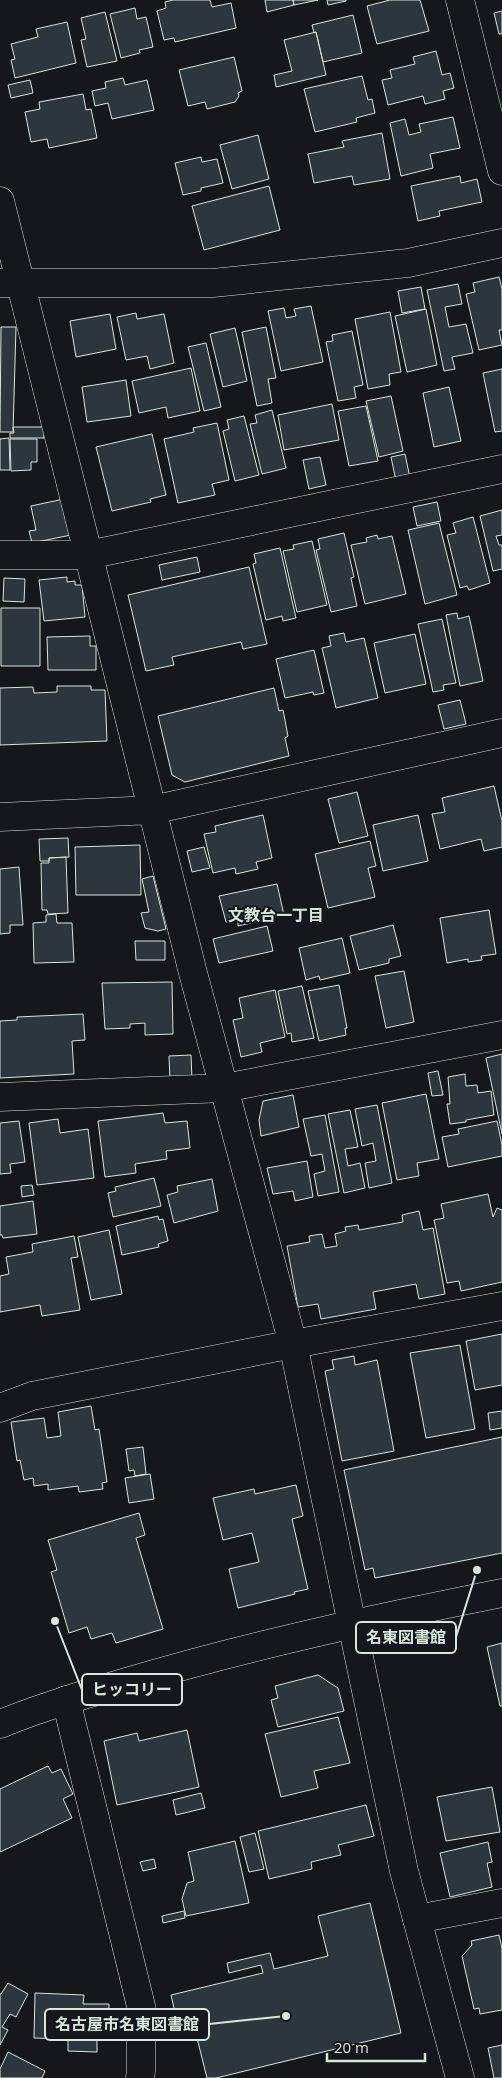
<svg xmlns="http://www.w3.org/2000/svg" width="502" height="2078" font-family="'Open Sans','Noto Sans JP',sans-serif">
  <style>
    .building { fill: #2c363c; stroke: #d8e6dc }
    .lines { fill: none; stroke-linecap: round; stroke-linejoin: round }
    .street-casing { stroke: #d8e6dc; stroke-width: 29 }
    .secondary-casing { stroke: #d8e6dc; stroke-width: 29 }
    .street { stroke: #14181c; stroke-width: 28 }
    .secondary { stroke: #14181c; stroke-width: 28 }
    .labels { text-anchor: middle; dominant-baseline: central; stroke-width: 4; stroke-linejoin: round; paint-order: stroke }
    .neighbourhood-label { font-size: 16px; font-weight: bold; fill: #d8e6dc; stroke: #14181c }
    .leader { fill: none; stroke: #d8e6dc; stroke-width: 2 }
    .callout-dot { fill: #d8e6dc; stroke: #14181c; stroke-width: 2 }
    .callout { fill: #14181c; stroke: #d8e6dc; stroke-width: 2 }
    .callout-label { font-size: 16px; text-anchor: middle; font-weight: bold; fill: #d8e6dc }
  </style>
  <rect width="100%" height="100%" fill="#14181c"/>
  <!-- building -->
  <path class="building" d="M173,0h37l2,7 19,-4 5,25 -61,14 -1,-4 -10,2 -7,-29 9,-3 -1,-6z
    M265,0h28l1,5 -27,7z
    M293,0h25l-24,5z
    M327,0h19v1l-18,4z
    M390,0h30l9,31 -52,13 -10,-38z
    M135,8l2,11 9,-2 7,30 -14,3 1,3 -19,5 -11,-44z
    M502,11v23h-3l-5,-21z
    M105,12l12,49 -30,6 -6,-27 5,-1 -5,-21z
    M353,15l9,38 -39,9 -7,-30 -2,1 -2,-8z
    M67,22l9,41 -61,15 -4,-18 4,-1 -4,-15 27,-7 -2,-8z
    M316,32l10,43 -50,12 -2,-12 18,-4 -8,-31z
    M436,51l6,24 8,-2 4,15 -11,3 2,8 -20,5 -2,-8 -35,9 -6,-25 10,-2 -2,-8 25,-6 -2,-7z
    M234,57l8,34 -4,2 1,3 -4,6 -28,7 -2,-7 -17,4 -9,-36z
    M362,76l6,24 4,-1 3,14 -19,5 1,4 -42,10 -11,-43z
    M123,78l2,7 22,-5 7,30 -42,9 -4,-16 -13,3 -3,-15 14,-3 -1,-6z
    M30,80l3,13 -22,5 -3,-13z
    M83,94l3,16 5,-1 6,29 -48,10 -2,-9 -16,3 -6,-30 15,-3 -1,-7z
    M453,117l7,31 -30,6 3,14 -32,8 -11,-53 15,-4 4,16 12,-3 -2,-8z
    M382,133l8,46 -36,6 -2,-9 -38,7 -6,-29 36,-7 -2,-6z
    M258,135l11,44 -37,10 -12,-44z
    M201,157l1,5 15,-3 6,24 -22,5v3l-18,4 -8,-32z
    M460,176l1,7 16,-4 5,23 -43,9 1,5 -22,5 -7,-35z
    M269,186l11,44 -76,20 -12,-44z
    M499,277l3,12v41h-3l3,15 -23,5 -13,-56 9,-2 -2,-9z
    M458,284l4,20 -17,3 4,20 17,-3 7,29 -21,4 3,12 -11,2 -17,-81z
    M421,287l4,22 -23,4 -4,-22z
    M311,306l12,56 -42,9 -13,-60 16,-3 2,10 10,-2 -2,-7z
    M426,309l11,56 -30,7 -12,-56z
    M390,312l11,60 -12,2 1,11 -22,4 -13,-70z
    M136,313l1,6 27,-5 10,49 -24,6 -3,-13 -21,4 -9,-43z
    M110,314l6,35 -40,8 -6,-36z
    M1,327h15l-3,105h-13z
    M266,327l10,51 -8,1 4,24 -15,3 -15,-74z
    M235,328l12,53 -24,6 -13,-53z
    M352,331l11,54 -9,2 2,11 -18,3 -12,-59 7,-1 -1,-6z
    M206,343l15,64 -17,4 -16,-64z
    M191,368l9,43 -32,7 -2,-11 -27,6 -7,-32z
    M502,369v62l-7,1 -12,-59z
    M126,380l5,36 -44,6 -5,-35z
    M449,387l12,54 -27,6 -11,-54z
    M391,396l12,55 -24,6 -13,-56z
    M332,404l7,36 -55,10 -6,-35z
    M366,406l12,55 -29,5 -11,-55z
    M272,410l14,58 -24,6 -12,-50 7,-1 -2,-8z
    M244,416l15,59 -24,6 -12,-50 6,-2 -2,-9z
    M217,423l12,57 -17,4 3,11 -37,8 -14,-64 30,-7 -1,-4z
    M13,427h31v11h-34v-5h4z
    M152,434l14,61 -16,4 1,3 -39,9 -16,-64z
    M9,438l1,32h-10v-31z
    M10,439h27v23h-6v8l-20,1z
    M405,454l5,24 -14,3 -5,-24z
    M320,457l6,28 -17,4 -6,-29z
    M64,499l7,36 -39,8 -3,-12 7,-1 -5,-24z
    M437,502l4,19 -24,5 -4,-19z
    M502,510v25l-6,1 3,9h3v24l-9,2 -13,-55z
    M473,517l17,66 -21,7 -2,-4 -7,2 -13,-53 9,-2 -3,-10z
    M439,523l18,72 -32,9 -17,-74z
    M344,533l10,44 -3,1 6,28 -26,6 -15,-62 4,-1 -2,-10z
    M377,535l1,4 14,-3 14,58 -41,10 -14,-59 16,-3 -1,-4z
    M312,541l15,64 -30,7 -14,-61 11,-2 -1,-4z
    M280,548l16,70 -13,3 -1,-5 -16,4 -13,-56 3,-1 -2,-9z
    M197,557l3,15 -38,8 -3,-15z
    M249,567l18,77 -24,5 -2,-7 -69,15 2,8 -28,6 -18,-76z
    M67,577v5l8,-1v4h7l3,32 -41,4 -5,-41z
    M4,578l21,1 -1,23 -21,-1z
    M1,608h39v58h-39z
    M457,613l1,6 11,-3 14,65 -23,5 -14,-71z
    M442,619l14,64 -13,2 1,5 -11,2 -15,-68z
    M344,633l2,9 18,-4 14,60 -42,10 -14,-60 9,-2 -2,-10z
    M415,634l11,50 -41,9 -11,-50z
    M90,636v10h6v24h-48l-1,-33z
    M314,650l10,43 -10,2 -1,-3 -28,6 -9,-39z
    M57,686h34v4h14l2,51 -107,4v-57l33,-1 1,6 23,-1z
    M274,688l5,23 4,-1 5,26 -3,2 4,18 -104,26 -13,-7 -14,-59z
    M460,700l6,24 -22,5 -6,-24z
    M494,786l8,35v26l-18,4 -3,-12 -41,10 -8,-35 13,-2 -3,-14z
    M357,792l11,44 -29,7 -11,-44z
    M263,815l9,43 -16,4 2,7 -22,5 -1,-6 -22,5 -9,-39 12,-2 -1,-6z
    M418,815l10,46 -45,10 -10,-46z
    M68,838l1,19 -20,1v3h-9l-1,-22z
    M370,841l6,25 -8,2 7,29 -47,11 -13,-54z
    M140,845l1,50h-65l-1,-48z
    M204,847l6,21 -18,4 -5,-21z
    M66,857l2,56 -20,1 -1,-4h-5l-1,-47h8v-5z
    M19,867l4,58h-13v8l-10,1v-65z
    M153,876l13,53 -8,2 -13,-3 -4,-15 8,-1 -7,-33z
    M277,884l7,31 -46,11v-6l-12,2 -7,-26z
    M489,910l7,44 -15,2 1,4 -14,2v-3l-21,4 -7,-45z
    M56,914l1,9h15l2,39 -40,1 -1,-40 13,-1v-7z
    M393,925l8,31 -12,3v4l-30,7 -9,-34z
    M267,926l6,25 -54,12 -6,-24z
    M342,938l8,35 -30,7 -1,-4 -13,4 -7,-32z
    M135,941h30v19h-29z
    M404,971l10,51 -28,6 -11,-52z
    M172,982l1,52 -28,1v-12l-15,1v4l-25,1 -3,-46z
    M339,985l8,43h-2l1,7 -27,6 -11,-50z
    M302,986l12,52 -22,4 -1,-9 -4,1 -9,-43z
    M275,990l10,47 -25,6 2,9 -21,5 -8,-37 10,-2 -4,-20z
    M83,1014l2,26 -13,1 2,33 -74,4v-57l17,-1v-3z
    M502,1054v80l-16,-76z
    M191,1055l1,25h-22l-1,-24z
    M438,1071l5,24 -11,1 -4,-23z
    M465,1074l1,12 11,-1 1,8 13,-2 3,24 -28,5v2l-16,2 -3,-20h3l-2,-27z
    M426,1094l13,65 -22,4 2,13 -22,4 -15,-77z
    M293,1095l6,32 -38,9 -2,-16 4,-19z
    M377,1105l15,78 -23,5 -4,-25 11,-2 -3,-18 -11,3 -7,-37z
    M350,1110l8,37 -13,2 3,17 12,-3 5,25 -21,5 -16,-79z
    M163,1113l2,10 22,-2 3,27 -24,3 1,8 -32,5 1,9 -31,4 -7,-56z
    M325,1115l14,77 -21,4 -4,-22 11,-3 -3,-17 -11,2 -8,-37z
    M58,1119l2,14 28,-4 6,49 -57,7 -8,-62z
    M19,1121l6,41 -15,2 1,9 -11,1v-51z
    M497,1121l5,24v11l-54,11 -6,-30 17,-3 -1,-5z
    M307,1161l6,36 -18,4 -2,-10 -20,3 -6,-26z
    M154,1178l7,28 -48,11 -5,-24 8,-2 -1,-4z
    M212,1179l6,32 -44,12 -7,-28 11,-3 -1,-6z
    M32,1185l2,10 -12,2 -1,-11z
    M488,1194l5,23 4,-9 5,2v72l-41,9 -2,-10 -12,2 -13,-63 10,-2 -3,-14z
    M33,1201l4,33 -34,4 -1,-3h-2v-29z
    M419,1211l4,19 10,-2 12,66 -26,5 -3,-15 -43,8 3,17 -55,10 -3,-15 -20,3 -11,-61 23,-4 -1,-6 13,-2 3,14 12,-2 -2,-12 11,-3 -1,-4 13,-2 1,5 44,-8 -1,-7z
    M158,1216l1,4 4,-1 5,22 -10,3 1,3 -37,8 -6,-29z
    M109,1230l13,64 -31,6 -13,-63z
    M74,1236l4,21 -7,1 9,52 -38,6 -2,-11 -40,7v-36l9,-2 -3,-17 27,-5 -1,-8z
    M502,1334v51l-27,5 -9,-49z
    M460,1345l15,84 -49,9 -16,-85z
    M354,1356l1,9 22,-5 17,91 -52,10 -17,-90 9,-2 -2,-9z
    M91,1406l4,24 4,-1 8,53 -5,1 1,6 -24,3 -1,-6 -30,4v-6l-14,2 -1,-8 -9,2 -4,-20 -3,1 -6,-39 33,-4 3,20 14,-2 -3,-24z
    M502,1411v17l-12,2 -2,-17z
    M502,1437v116l-127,25 -2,-10 -8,2 -21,-100z
    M143,1447l3,27 -11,2 -1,-6 -5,1 -3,-22z
    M150,1474l4,25 -25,4 -4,-25z
    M296,1485l7,31 -11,3 16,70 -14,3 1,2 -57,14 -9,-39 30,-7 -7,-29 -29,7 -10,-42 41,-9 1,5z
    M139,1513l6,22 -9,3 27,91 -47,14 -4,-10 -21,6 -4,-12 -18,6 -18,-61 6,-2 -9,-30z
    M502,1643v63h-2l-13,-59z
    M318,1675l20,13 6,23 -66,16 -7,-27 7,-2 -3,-12z
    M338,1717l12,46 -36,8 4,17 -37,9 -16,-63z
    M187,1730l12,57 -82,18 -13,-64 33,-8 2,8z
    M48,1766l4,7 9,-4 12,25 -10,5 9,19 -72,34v-63z
    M492,1787l8,45 -54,9 -9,-44z
    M201,1793l4,15 -29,7 -3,-15z
    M366,1805l8,31 -36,9 3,10 -30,7 1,7 -43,10 -11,-48z
    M255,1833l9,36 -15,3 -9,-35z
    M235,1841l14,62 -63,13 -4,-17 5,-16 7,-2 -6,-29z
    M488,1842l4,20 -5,1 5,24 -42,10 -10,-44z
    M154,1859l2,9 -13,3 -3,-9z
    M370,1903l31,130 -185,45h-9l-13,-52 -15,4 -8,-35 92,-22 -2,-8 -32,8 -2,-10 43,-10 4,16 54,-13 -10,-40z
    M184,1911l1,7 -22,5 -1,-7z
    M499,1935l3,13v62l-22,4 -1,-6 -5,1 -12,-53 10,-11 -1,-4z
    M8,1983l20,11 -12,23 -6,-3 -8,13 6,3 -8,15v-51h1z
    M35,1993l49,2 -1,9h26l-1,34h-11v14l-29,-1v-12l-34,-1z
    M502,2045v33h-8l-6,-30z
    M8,2052l37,19 -3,7h-42v-9z"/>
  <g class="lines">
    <defs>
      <path id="street" d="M460,0l42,171
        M0,201l193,772 100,371
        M0,283h213l195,-20 94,-20
        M0,555h88l414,-86
        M0,817l152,-7 350,-77
        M0,1097l224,-9 278,-53
        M0,1408l32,-12 261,-52 209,-38
        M66,1700l75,306v65l-1,7
        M417,1919l85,-16"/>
      <path id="secondary" d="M293,1344l111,527 56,207
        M0,1724c42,-17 86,-30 130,-43 122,-36 247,-63 372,-88"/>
    </defs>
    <!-- street casing -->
    <use href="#street" class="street-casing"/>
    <!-- secondary casing -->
    <use href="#secondary" class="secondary-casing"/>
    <!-- street -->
    <use href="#street" class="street"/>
    <!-- secondary -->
    <use href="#secondary" class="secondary"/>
  </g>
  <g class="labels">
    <!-- neighbourhood labels -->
    <g class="neighbourhood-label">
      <text x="276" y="915">文教台一丁目</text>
    </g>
  </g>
  <!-- callouts -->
  <path class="leader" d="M477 1570L456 1637M55 1621L82 1690M286 2016L209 2024"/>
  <g class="callout-dot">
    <circle cx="477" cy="1570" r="5"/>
    <circle cx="55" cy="1621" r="5"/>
    <circle cx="286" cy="2016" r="5"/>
  </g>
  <g class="callout">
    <rect x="356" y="1622" width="100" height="31" rx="5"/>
    <rect x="82" y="1674" width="100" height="31" rx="5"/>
    <rect x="45" y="2009" width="164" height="31" rx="5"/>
  </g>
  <g class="callout-label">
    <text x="406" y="1643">名東図書館</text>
    <text x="132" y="1695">ヒッコリー</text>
    <text x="127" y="2030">名古屋市名東図書館</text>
  </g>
  <!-- scale -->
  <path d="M327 2053v8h98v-8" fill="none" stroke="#d8e6dc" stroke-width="2.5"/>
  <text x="334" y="2053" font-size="15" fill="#d8e6dc" stroke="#14181c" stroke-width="4" paint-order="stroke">20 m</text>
</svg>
